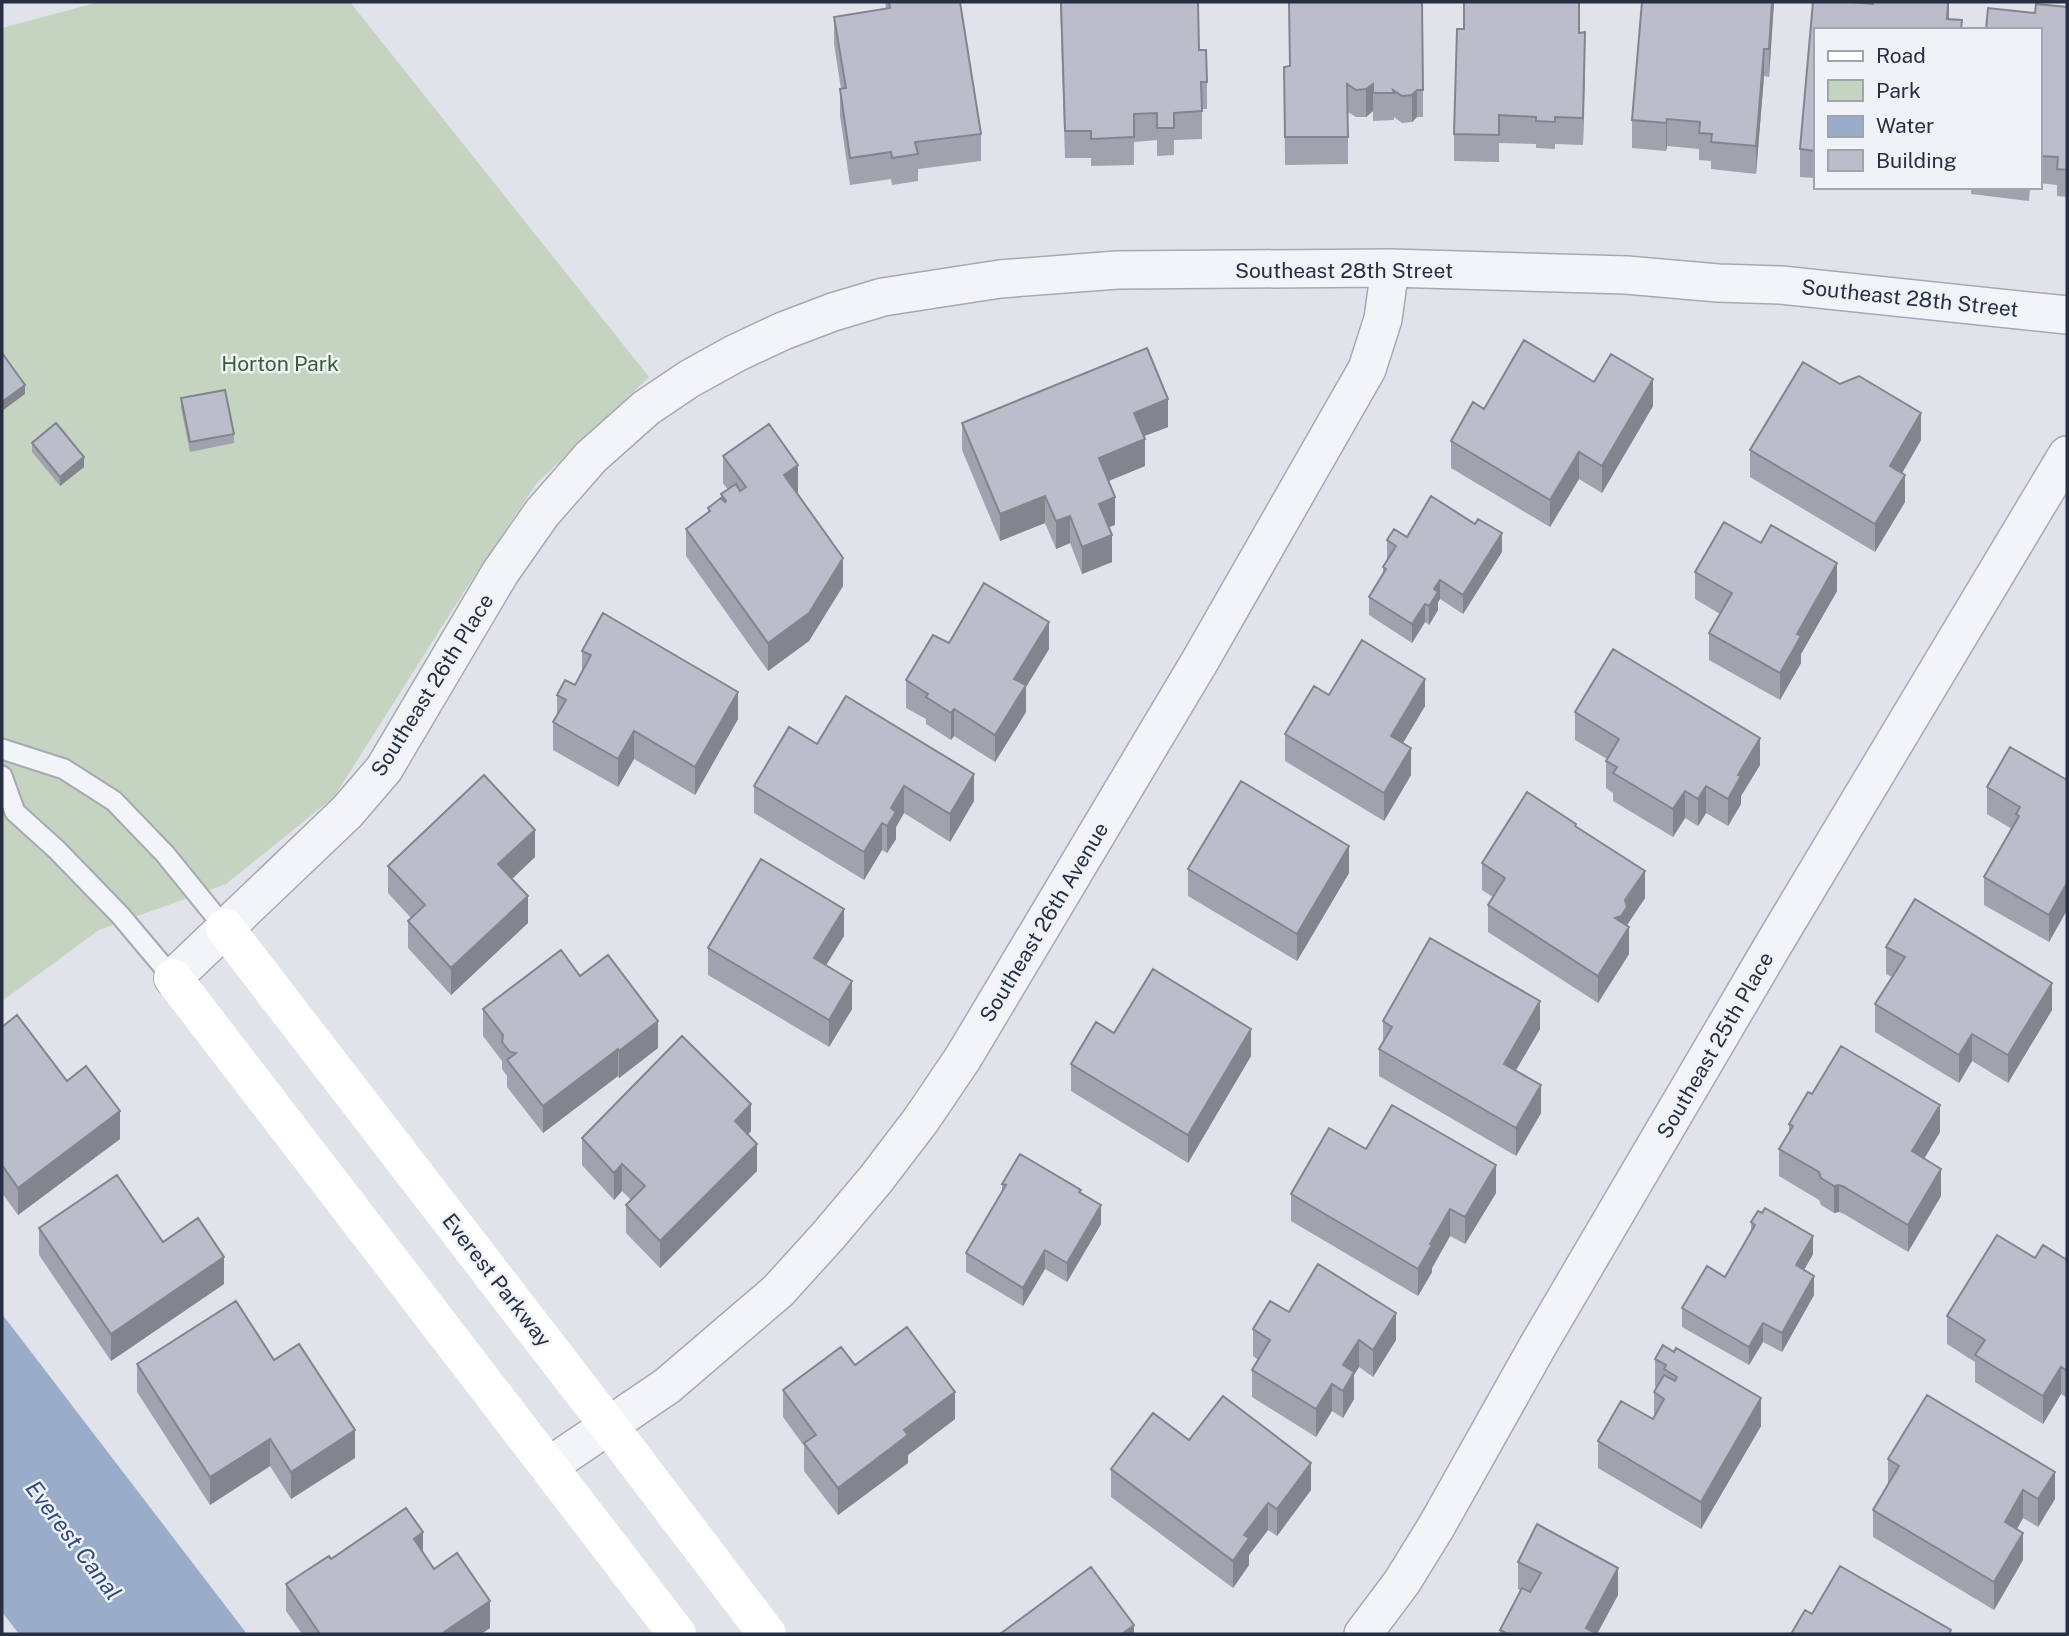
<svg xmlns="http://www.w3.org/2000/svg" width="2069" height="1636" font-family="'Public Sans',sans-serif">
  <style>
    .green { fill: #c4d4c0 }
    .water { fill: #99adcb }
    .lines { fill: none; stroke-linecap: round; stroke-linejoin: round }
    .lane-casing { stroke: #a5a9b4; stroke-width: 23 }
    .street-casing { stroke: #a5a9b4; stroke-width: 40 }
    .lane { stroke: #f3f4f8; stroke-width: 19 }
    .street { stroke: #f3f4f8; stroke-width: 37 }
    .secondary { stroke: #fff; stroke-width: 38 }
    .wall { fill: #a0a3ae }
    .shaded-wall { fill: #82858d }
    .building { fill: #babeca; stroke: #82858d; stroke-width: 2 }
    .labels { text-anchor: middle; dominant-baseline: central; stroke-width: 5; stroke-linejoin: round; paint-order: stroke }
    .street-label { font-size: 21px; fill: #282f42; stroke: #eff2f7 }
    .park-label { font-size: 21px; fill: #395e34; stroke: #eff2f7 }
    .water-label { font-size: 23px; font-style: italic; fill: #304a78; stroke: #eff2f7 }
  </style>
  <rect width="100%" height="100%" fill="#e0e3ea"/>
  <!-- green -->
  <path class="green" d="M99,2h251l299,375 -112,106 -70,104 -133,210 -108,87 -127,46 -97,71v-973z"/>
  <!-- water -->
  <path class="water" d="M2,1314l245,320h-228l-17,-22z"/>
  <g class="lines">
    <defs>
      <path id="lane" d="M2,749l62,20 50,32 51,53 60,74
        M2,776l13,36 42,38 63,65 53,63"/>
      <path id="street" d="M173,978l174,-166 37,-43 116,-196 42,-60 49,-56 55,-49 43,-29 47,-26 47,-22 50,-19 50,-15 117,-18 117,-9 273,-2 236,7 92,8 63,2 286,30
        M549,1466l118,-80 111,-95 50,-55 48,-57 45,-59 42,-62 237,-397 167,-292 16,-50 7,-51
        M1363,1634l39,-52 34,-55 100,-178 236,-402 295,-492"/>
    </defs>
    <!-- lane casing -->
    <use href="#lane" class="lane-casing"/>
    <!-- street casing -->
    <use href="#street" class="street-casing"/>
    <!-- lane -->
    <use href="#lane" class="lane"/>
    <!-- street -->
    <use href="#street" class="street"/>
    <!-- secondary -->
    <path class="secondary" d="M225,928l384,498 158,208
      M173,978l504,656"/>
  </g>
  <!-- wall -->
  <path class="wall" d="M885,2h75l21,132v27l-63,8v12l-26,4 -1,-6 -41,6 -10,-69v-27h1l-7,-45v-27l52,-8z
    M1060,2h138l1,48 8,32v27h-5v30l-28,1v15l-17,1v-16l-23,2v23l-43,1v-8h-26z
    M1774,2l-5,75 -5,-1 -8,98 -45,-5v-8l-12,-1v-11l-32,-3 -1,5 -34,-3v-28z
    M1813,2h37l23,2v-2h76v18h13v10h-147v148l-15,-1v-28z
    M2067,7v190l-10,-1v-11l-18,-2v-153l-4,-17z
    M1579,33l6,27 -2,85 -28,-1v5l-19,-1v-4l-37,-1v19l-45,-1v-27z
    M1284,67l139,23v27h-6l-5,5 -10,1 -8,-6v3l-21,1v-10l-7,6h-10l-8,-5v52l-63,1z
    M1971,187h59l-1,14 -58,-7z
    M1594,382l59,24 -51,87 -23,-14 -29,48 -99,-59v-27l33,-32z
    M181,398l53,36v9l-44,9 -9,-44z
    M962,423l206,4 -24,9 1,30 -37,15 7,44 -6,2 3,35 -30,12 -12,-31 -14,6 -11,-26 -45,18 -38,-91z
    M1921,440l-19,33 3,29 -30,50 -125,-75v-27z
    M32,443l52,24 -24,19 -28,-34z
    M723,456l75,37h-1l46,93 -34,55 -41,30 -82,-115v-27l22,-16v-5l13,-10v-4l7,-4 -5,-7z
    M1407,537l95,15 -39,62 -23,-15 -2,3v8l-9,15 -4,-3 -13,21 -43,-28v-18l14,-22v-8l4,-8v-19z
    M1695,572l142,19 -36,63v9l-21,37 -71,-40v-27l11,-19 -25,-15z
    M949,643l100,6 -23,38v25l-31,50 -41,-26 -3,4 -25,-16v-5l-20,-11v-28z
    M582,651l156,68 -43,76 -61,-36 -16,28 -65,-37v-28l4,-5v-22l18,-10 7,-13z
    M1329,695l96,11 -22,37 8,32 -27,46 -99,-60v-27z
    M1575,712l185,53 -19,31v8l-13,22 -22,-13 -8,13 -13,-8 -12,19 -60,-36v-8l-7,-5v-27l1,-2 -32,-19z
    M817,744l157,57 -24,41 -46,-29 -8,14v12l-9,14 -5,-3 -18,30 -110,-67v-27z
    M2067,780v130l-18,32 -65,-37v-28l28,-48 -25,-15v-27z
    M1576,826l69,72 -18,27 2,29 -31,49 -110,-71v-27l5,-8 -11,-7v-27z
    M535,857l-23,22 16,44 -77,72 -43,-47v-27l3,-3 -23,-25v-27z
    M1188,869l161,4 -52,88 -109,-65z
    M844,936l-18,29 26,44 -23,38 -121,-72v-27z
    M1886,947l166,63 -44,73 -36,-22 -13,22 -84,-51v-28l17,-27 -6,-3z
    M580,976l78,72 -39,30 -1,-2 -75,57 -36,-46v-11l-5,-7v-8l-19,-25v-27z
    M1383,1021l157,8 -25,42 26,42 -25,43 -137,-80v-27l4,-6z
    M2,1027l118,112 -102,76 -16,-22z
    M1114,1033l137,23 -63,107 -117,-72v-27z
    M1812,1094l128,38 -16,27 17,37 -33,56 -64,-38 -5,-2 -5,1 -13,-8 -2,-5 -40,-24v-27l10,-18v-7z
    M751,1131l-3,3 9,37 -97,97 -34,-35v-28l5,-5 -9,-9 -8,9 -32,-35v-27z
    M1366,1149l130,44 -31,51 -15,-8 -18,32v4l-14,24 -127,-75v-27z
    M1002,1184l99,40 -34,58 -22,-13 -22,37 -57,-34v-19l36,-61z
    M1751,1222l62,32 -9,16 10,25 -32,57 -19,-10 -14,23 -67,-38v-19l43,-31 26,-45z
    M39,1228l124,14 61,42 -113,77 -72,-106z
    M2035,1258l32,2v138l-6,-4 -18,30 -68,-42v-20l-28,-18v-28z
    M1289,1312l107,28 -23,37 -14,-10 -5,8v24l-11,19 -11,-7 -16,26 -64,-40v-27l6,-10 -5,-4v-27z
    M1663,1345l98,81 -60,103 -103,-61v-27l56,-23v-26l2,-5 -1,-1v-27z
    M274,1360l81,98 -64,41 -21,-33 -60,39 -73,-113v-28z
    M855,1365l100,54 -47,36v8l-70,52 -34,-44v-25l-21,-29v-27z
    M1189,1440l122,50 -34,46 -9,-6 -19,25v10l-16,23 -122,-91v-28z
    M1888,1459l167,13v27l-17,28 -15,-9 -6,11 6,31 -29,50 -121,-73v-27l15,-26z
    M423,1552l11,17 56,59 -9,6h-179l-16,-23v-27l45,-25z
    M1518,1562l100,33 -21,39h-97v-4l21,-39 -3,-2z"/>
  <!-- shaded-wall -->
  <path class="shaded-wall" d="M1772,2h2l-5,75v-28z
    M1948,2h1v12l-1,16 -1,-11z
    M1585,32v28l-2,85v-27z
    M1764,49v27l-8,98v-28z
    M1373,84v27l-7,6v-28z
    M1417,90v27l-5,5v-27z
    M1667,119v27l-1,5v-28z
    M1653,379v27l-51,87v-27z
    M25,385v9l-23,17v-9z
    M1168,399v28l-34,13v-27z
    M1921,413v27l-31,54v-28z
    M1145,439v27l-46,19v-27z
    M1579,452v27l-29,48v-27z
    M84,457v10l-24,19v-9z
    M798,465v28l-14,10v-28z
    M1905,475v27l-30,50v-28z
    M1045,496v27l-45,18v-27z
    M1115,497v28l-16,6v-27z
    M1070,516v27l-14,6v-28z
    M1502,533v19l-39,62v-19z
    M1112,535v27l-30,12v-27z
    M843,558v28l-34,55 -41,30v-28z
    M1837,563v28l-36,63v9l-21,37v-27l17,-39z
    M1440,580v19l-2,3v8l-9,15v-19l5,-17z
    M1425,604v18l-13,21v-19z
    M1049,622v27l-23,38v25l-31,50v-27l19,-56z
    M1425,679v27l-34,57v-27z
    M738,692v27l-43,76v-28z
    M954,709v27l-3,4v-27z
    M634,731v28l-16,28v-28z
    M1760,738v27l-19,31v8l-13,22v-27l10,-24z
    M1411,748v27l-27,46v-28z
    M974,774v27l-24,41v-28z
    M904,786v27l-8,14v12l-9,14v-27l4,-18z
    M1706,786v27l-8,13v-27z
    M1685,791v27l-12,19v-28z
    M882,823v27l-18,30v-28z
    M535,830v27l-37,35v-28z
    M1349,846v27l-52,88v-27z
    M1645,871v27l-18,27v5l2,-3v27l-31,49v-27l17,-58z
    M2067,883v27l-18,32v-27z
    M528,896v27l-77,72v-27z
    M844,909v27l-30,49v-27z
    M852,981v28l-23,38v-27z
    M2052,983v27l-44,73v-28z
    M1540,1001v28l-36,62v-27z
    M658,1021v27l-39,30v-27z
    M1251,1029v27l-63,107v-28z
    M1972,1034v27l-13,22v-28z
    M618,1049v27l-75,57v-27z
    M1541,1085v28l-25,43v-28z
    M751,1104v27l-16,17v-27z
    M1940,1105v27l-28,47v-28z
    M120,1111v28l-102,76v-27z
    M757,1144v27l-97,97v-27z
    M622,1164v27l-8,9v-27z
    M1496,1165v28l-31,51v-27z
    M1941,1169v27l-33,56v-27z
    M1839,1185v27l-5,1v-27z
    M1101,1205v19l-34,58v-19z
    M1450,1209v27l-18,32v4l-14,24v-27l12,-25z
    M1813,1236v18l-17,30v-19z
    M1045,1250v19l-22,37v-18z
    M224,1257v27l-113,77v-27z
    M1814,1276v19l-32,57v-19z
    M1396,1313v27l-23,37v-27z
    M1763,1323v19l-14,23v-18z
    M1359,1340v27l-5,8v24l-11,19v-53z
    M2061,1367v27l-18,30v-28z
    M1332,1384v27l-16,26v-28z
    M955,1392v27l-47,36v8l-70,52v-27l66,-58z
    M1761,1398v28l-60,103v-27z
    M355,1430v28l-64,41v-27z
    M270,1439v27l-60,39v-28z
    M1311,1463v27l-34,46v-27z
    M2055,1472v27l-17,28v-28z
    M2023,1490v28l-18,31v-27z
    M1268,1503v27l-19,25v10l-16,23v-27l11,-26z
    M423,1532v28l-9,-21z
    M2023,1533v27l-29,50v-28z
    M1618,1568v27l-21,39 -11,-6z
    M490,1601v27l-9,6h-40z
    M1134,1625v9h-12z"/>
  <!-- building -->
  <path class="building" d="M889,2h71l21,132 -66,8 3,12 -26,4 -1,-6 -41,6 -10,-69 6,-1 -12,-71 56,-9z
    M1061,2h137l1,48h7l1,32h-6l1,29 -28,2v15h-17v-15l-23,1v23l-43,2v-8h-26z
    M1289,2h133l1,88h-6l-5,5 -10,1 -9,-6 1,3h-21v-9l-7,5 -10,1 -9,-6 1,53h-63l-1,-70 6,-1z
    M1464,2h115v31l6,-1 -2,86 -28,-1v5l-19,-1v-4l-37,-2v20l-45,-1 3,-105h7z
    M1642,2h130l-3,47h-5l-8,97 -45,-4 1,-8 -13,-1 1,-11 -33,-3 -1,4 -34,-3z
    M1813,2h37l23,2v-2h75l-1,17 15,1 -1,10h-146v121l-15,-2z
    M2036,4l31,3v163l-10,-1 1,-12 -19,-1v-126h-53l2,-22 47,5z
    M1524,340l70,42 17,-28 42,25 -51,87 -23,-14 -29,48 -99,-59 22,-39 11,7z
    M1147,348l21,51 -34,14 11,26 -46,19 16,39 -16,7 13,31 -30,12 -12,-31 -14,5 -11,-25 -45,18 -38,-91z
    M2,353l23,32 -23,17z
    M1803,362l37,22 19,-8 62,37 -31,53 15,9 -30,49 -125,-74z
    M225,390l9,44 -44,8 -9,-44z
    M56,423l28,34 -24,20 -28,-34z
    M769,424l29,41 -14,10 59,83 -34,55 -41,30 -82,-114 24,-18 -2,-3 13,-10 4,4 1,-1 -5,-7 15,-10 4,7 6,-4 -23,-31z
    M1431,496l44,28 3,-5 24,14 -39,62 -23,-15 -6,9 4,3 -9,14 -4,-2 -13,20 -43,-27 17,-28 -3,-2 13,-21 -9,-6 7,-11 13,8z
    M1724,522l37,21 10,-18 66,38 -40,71 4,2 -21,37 -71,-40 23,-40 -37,-21z
    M984,583l65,39 -35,57 12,6 -31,50 -41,-26 -3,4 -25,-16 2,-3 -22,-14 27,-45 16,8z
    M603,613l135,79 -43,75 -61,-36 -16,28 -65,-37 13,-22 -9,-5 8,-15 10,5 16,-30 -9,-4z
    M1362,640l63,39 -34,57 20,12 -27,45 -99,-59 29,-48 15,9z
    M1613,649l147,89 -22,37 3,1 -13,23 -22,-13 -8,13 -13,-8 -12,18 -60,-36 4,-6 -11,-6 13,-22 -44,-27z
    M846,696l128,78 -24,40 -46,-28 -13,22 5,4 -9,14 -5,-3 -18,29 -110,-66 35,-59 28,17z
    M2010,747l57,33v103l-18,32 -65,-38 35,-61 -3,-2 4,-7 -33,-20z
    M484,775l51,55 -37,34 30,32 -77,72 -43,-47 17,-16 -37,-39z
    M1241,781l108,65 -52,88 -109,-65z
    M1527,792l49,32 -1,2 70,45 -20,29 2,7 -6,9 -6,2 14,9 -31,49 -110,-71 17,-27 -23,-15z
    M761,859l83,50 -30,49 38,23 -23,39 -121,-72z
    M1915,899l137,84 -44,72 -36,-21 -13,21 -84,-51 30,-47 -19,-10z
    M1430,938l110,63 -36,63 37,21 -25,43 -137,-79 13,-22 -9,-6z
    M561,950l19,26 28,-21 50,66 -39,30 -1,-2 -75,57 -36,-46 9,-7 -6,-1 -8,-10 1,-7 -20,-26z
    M1153,969l98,60 -63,106 -117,-71 25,-42 18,11z
    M17,1015l50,66 19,-15 34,45 -102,77 -16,-23v-138z
    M682,1036l69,68 -16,17 22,23 -97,97 -34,-36 19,-19 -23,-22 -8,9 -32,-35z
    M1841,1046l99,59 -28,46 29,18 -33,56 -64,-38 -5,-2 -5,1 -13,-8 -2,-6 -40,-23 14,-23 -4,-2 19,-32 4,2z
    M1392,1105l104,60 -31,52 -15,-8 -20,35 2,1 -14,24 -127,-75 38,-66 37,21z
    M1020,1154l61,36 -2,2 22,13 -34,58 -22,-13 -22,38 -57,-35 40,-68 -4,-1z
    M117,1175l46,67 35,-24 26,39 -113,77 -72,-106z
    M1765,1208l48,28 -17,29 18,11 -32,57 -19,-10 -14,24 -67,-39 25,-42 18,11 30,-52 -4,-3 7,-11 4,2z
    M1997,1235l38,23 8,-13 24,15v111l-6,-4 -18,29 -68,-41 10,-15 -38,-24z
    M1318,1264l78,49 -23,37 -14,-10 -16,25 11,7 -11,19 -11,-7 -16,25 -64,-39 18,-30 -17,-11 17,-28 19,11z
    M236,1301l38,59 25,-16 56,86 -64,42 -21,-33 -60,38 -73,-113z
    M907,1327l48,65 -51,38 4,5 -70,53 -34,-45 12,-8 -33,-45 58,-43 14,18z
    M1663,1345l11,7 2,-4 85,50 -60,104 -103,-61 23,-40 32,18 11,-20 -10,-7 10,-17 11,6 2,-4 -13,-8 2,-4 -11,-6z
    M1927,1395l128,77 -17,27 -15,-9 -18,32 18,11 -29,49 -121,-72 26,-44 -11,-7z
    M1223,1396l88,67 -34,46 -9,-6 -24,32 5,3 -16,23 -122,-92 42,-56 36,27z
    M406,1508l17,24 -9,7 20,30 23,-16 33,48 -49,33h-121l-34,-50 43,-28 2,3z
    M1537,1524l81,44 -32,60 11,6h-89l-8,-4 22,-42 8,4 11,-19 -23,-11z
    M1840,1566l111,64 -2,4h-158l14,-24 7,4z
    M1091,1567l43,58 -12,9h-122z"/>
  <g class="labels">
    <!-- street labels -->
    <g class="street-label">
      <text x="1344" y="270">Southeast 28th Street</text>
      <text transform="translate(1910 298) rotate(6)">Southeast 28th Street</text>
      <text transform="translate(432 685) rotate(-58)">Southeast 26th Place</text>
      <text transform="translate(1044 922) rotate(-59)">Southeast 26th Avenue</text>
      <text transform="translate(1715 1045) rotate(-60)">Southeast 25th Place</text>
      <text transform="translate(497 1280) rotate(52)">Everest Parkway</text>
    </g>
    <!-- park labels -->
    <g class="park-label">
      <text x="280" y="363">Horton Park</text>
    </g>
    <!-- water labels -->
    <g class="water-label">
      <text transform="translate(74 1540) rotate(53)">Everest Canal</text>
    </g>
  </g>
  <!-- border -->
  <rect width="2069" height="1636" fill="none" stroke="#282f42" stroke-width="7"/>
  <!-- legend -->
  <rect x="1814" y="28" width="228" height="161" fill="#eff2f7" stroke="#9fa4af" stroke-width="2"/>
  <rect x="1828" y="51" width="35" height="10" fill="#ffffff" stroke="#9fa4af" stroke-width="2"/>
  <text x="1876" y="63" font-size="21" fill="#282f42">Road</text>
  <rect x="1828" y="80" width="35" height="21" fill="#c4d4c0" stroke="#9fa4af" stroke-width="2"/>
  <text x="1876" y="98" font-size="21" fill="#282f42">Park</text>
  <rect x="1828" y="116" width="35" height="21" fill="#99adcb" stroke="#9fa4af" stroke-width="2"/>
  <text x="1876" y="133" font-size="21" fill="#282f42">Water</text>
  <rect x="1828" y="150" width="35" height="21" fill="#babeca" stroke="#9fa4af" stroke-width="2"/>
  <text x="1876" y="168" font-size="21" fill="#282f42">Building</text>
</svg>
